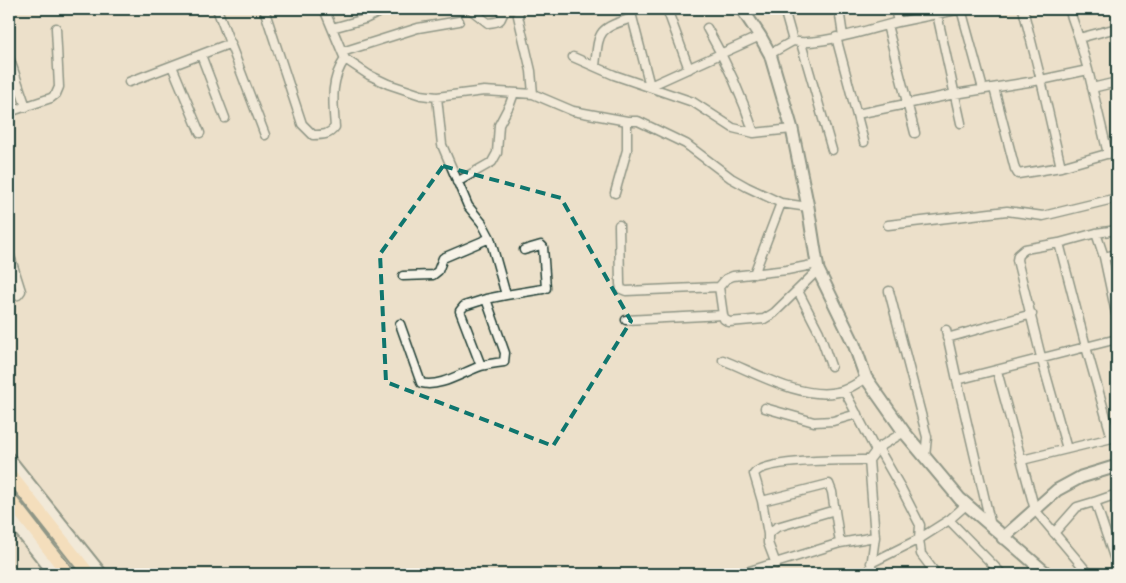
<svg xmlns="http://www.w3.org/2000/svg" width="1126" height="583" font-family="'Playpen Sans',sans-serif">
  <style>
    .lines { fill: none; stroke-linecap: round; stroke-linejoin: round }
    .street-casing { stroke: #1f3d34; stroke-width: 11 }
    .secondary-casing { stroke: #1f3d34; stroke-width: 15 }
    .primary-casing { stroke: #1f3d34; stroke-width: 16 }
    .street { stroke: #f7f3e8; stroke-width: 8 }
    .secondary { stroke: #f7f3e8; stroke-width: 11 }
    .primary { stroke: #fcdcac; stroke-width: 12 }
    .marked { fill: none; stroke: #0f766e; stroke-width: 4; stroke-dasharray: 10 6; stroke-linejoin: round }
  </style>
  <rect width="100%" height="100%" fill="#ece0ca"/>
  <filter id="ink" filterUnits="userSpaceOnUse"><feTurbulence type="fractalNoise" baseFrequency=".02" numOctaves="2"/><feDisplacementMap in="SourceGraphic" scale="10" xChannelSelector="R" yChannelSelector="G"/><feConvolveMatrix kernelMatrix="1 2 1 2 8 2 1 2 1" color-interpolation-filters="sRGB"/></filter>
  <g filter="url(#ink)">
    <g class="lines">
      <defs>
        <path id="street" d="M217,9l48,126
          M264,9l38,115 11,11c10,0 16,0 22,-8 -2,-25 -5,-47 10,-68
          M324,9l21,50 24,16 19,9 33,11 16,2 47,-6 49,3 -2,-23 -13,-55 2,-7
          M470,9l18,14c19,-2 9,-4 18,-13h13
          M630,9l20,77 110,-50
          M667,9l22,60
          M784,9l9,32
          M839,9l4,27
          M961,9l22,80
          M1069,9l10,29
          M937,14l24,109
          M898,22l63,-13
          M887,25l28,108
          M332,28l33,-9 21,-10
          M707,28c19,33 35,68 47,105
          M1117,28l-38,10 9,32 -47,10 20,87 56,-16
          M836,37l28,105
          M801,43l31,107
          M342,52l76,-24 41,-7
          M770,54l23,-13c23,6 80,-13 105,-19l-3,-13
          M201,55l24,63
          M9,57l17,50
          M573,57l41,18 79,27 40,26 21,5 38,-4
          M172,66l28,67
          M595,66c4,-35 2,-37 37,-48
          M1088,70l20,84
          M129,82l102,-39
          M994,88l21,81 3,5 43,-7
          M1092,88l25,-6
          M533,94l40,17 54,10h11l48,23 45,34 16,9 34,16 27,4
          M9,112l42,-14 5,-4 3,-7 -3,-59
          M857,114l98,-20 86,-14 -18,-71
          M457,182l35,-20 5,-9 2,-28 11,-21 4,-11
          M615,193l12,-43v-29
          M619,225l1,59 1,5 5,2 93,-4 4,28 1,4 5,3 35,-3 10,-6 44,-43
          M888,225l119,-14 36,5 74,-18
          M1096,233l8,24 13,61
          M1059,243l27,104 26,91 5,-2
          M9,253l12,38 -3,4 -9,2
          M1104,257l13,-3
          M754,274l27,-71
          M403,276l30,-1 5,-4 5,-13 47,-20
          M719,287l7,-8 7,-3 54,-6 30,-6
          M798,291l21,41 12,34
          M889,291l38,146 -2,20
          M506,295l37,-6 3,-1 -3,-41 -2,-2 -17,5
          M626,320l97,-5
          M400,324l21,59c19,5 42,-11 60,-17 7,-2 15,-3 23,-4l1,-9 -19,-54 20,-4 -16,-57 -8,-15 -14,-17 -26,-61 -5,-48
          M946,330l11,50
          M947,338l85,-24
          M723,360c33,13 78,40 115,32 10,-2 19,-9 28,-14
          M481,366l-21,-55 4,-5 22,-7
          M997,371l38,139 54,64
          M844,390l32,61
          M765,408l49,14 19,-1 24,-7
          M878,448l23,40 19,37 -1,14 2,15 15,20
          M1067,449l-26,-92 -24,-97 1,-5 7,-6 34,-6 37,-10 21,-3
          M1022,460l90,-22
          M1117,494l-20,7 -1,3 21,62
          M762,501l6,33v9l8,21
          M966,505l-17,15 53,54
          M991,526l-34,-146 160,-41
          M1054,533l23,-26 20,-6
          M768,534l9,-7 58,-17
          M840,543l-8,-51 -3,-8 -67,17 -8,-27c9,-15 95,-14 115,-14
          M871,563l48,-24 30,-19
          M743,573l97,-30 35,-6
          M870,574l5,-37 -6,-77 9,-12 26,-16"/>
        <path id="secondary" d="M742,9l18,27 10,18 22,75 16,78 10,63 36,74 12,34 38,54 56,67 87,75
          M9,459l92,115
          M9,516l46,58
          M1003,538l54,-48 24,-13 36,-11"/>
        <path id="primary" d="M9,473l80,101
          M9,498l59,76"/>
      </defs>
      <!-- street casing -->
      <use href="#street" class="street-casing"/>
      <!-- secondary casing -->
      <use href="#secondary" class="secondary-casing"/>
      <!-- primary casing -->
      <use href="#primary" class="primary-casing"/>
      <!-- street -->
      <use href="#street" class="street"/>
      <!-- secondary -->
      <use href="#secondary" class="secondary"/>
      <!-- primary -->
      <use href="#primary" class="primary"/>
    </g>
  </g>
  <!-- marked area -->
  <path d="M0 0H1126V583H0ZM443,166l118,32 70,123 -78,125 -167,-64 -6,-128z" fill="#ece0ca" fill-opacity=".55" fill-rule="evenodd"/>
  <path class="marked" d="M443,166l118,32 70,123 -78,125 -167,-64 -6,-128z"/>
  <!-- margin -->
  <rect width="1126" height="583" fill="none" stroke="#f7f3e8" stroke-width="30"/>
  <rect x="15" y="15" width="1096" height="553" fill="none" stroke="#1f3d34" stroke-width="2" filter="url(#ink)"/>
</svg>
